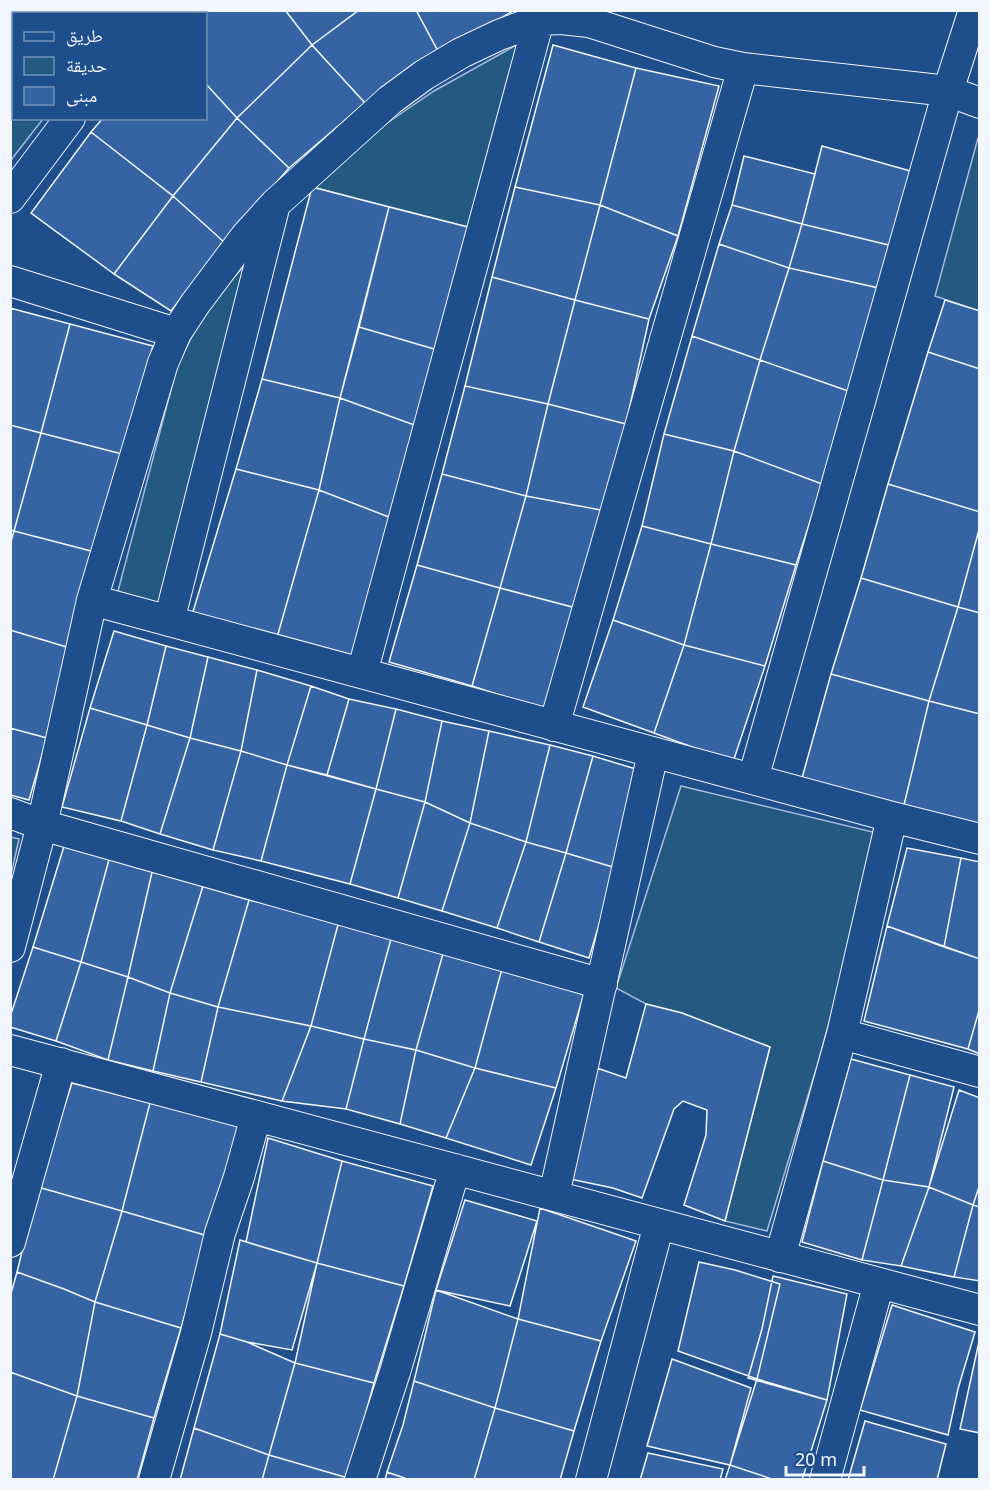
<svg xmlns="http://www.w3.org/2000/svg" width="990" height="1490" font-family="'Noto Sans','Noto Naskh Arabic',sans-serif">
  <style>
    .green { fill: #245a82; stroke: #a8bbd7; stroke-width: 1.5 }
    .building { fill: #3563a3; stroke: #f2f6ff; stroke-width: 1.5 }
    .lines { fill: none; stroke-linecap: round; stroke-linejoin: round }
    .minor-casing { stroke: #f2f6ff; stroke-width: 32 }
    .minor { stroke: #1f4e8c; stroke-width: 30 }
  </style>
  <rect width="100%" height="100%" fill="#1f4e8c"/>
  <!-- green -->
  <path class="green" d="M11,10l130,1 -3,3h-124v104l29,1 -32,41z
    M520,43l-52,184 -156,-40 65,-57 57,-39z
    M978,138h2l-1,173 -44,-15z
    M256,253l-90,357 -49,-15 60,-228 23,-47 26,-34z
    M681,786l200,48 -64,232 -50,165 -42,-10 45,-174 -88,-34 -36,-9 -30,-16z
    M11,837l8,2 -8,36 -1,-38z"/>
  <!-- building -->
  <path class="building" d="M207,10h78l27,35 -75,73 -31,-34v-70h-2z
    M285,10h74l-47,35z
    M359,10h57l23,43 -74,50 -53,-58z
    M416,10h99l-76,43z
    M312,45l53,58 -76,65 -52,-50z
    M553,45l83,23 -36,137 -85,-18z
    M636,68l83,18 -41,150 -78,-31z
    M206,84l31,34 -64,78 -82,-64 12,-14h103z
    M237,118l52,50 -65,74 -51,-46z
    M91,132l82,64 -59,78 -83,-61z
    M822,146l92,26 -21,74 -91,-22z
    M744,156l71,18 -13,50 -70,-19z
    M312,187l77,20 -49,191 -78,-19z
    M515,187l85,18 -25,95 -83,-23z
    M173,196l51,46 -53,69 -57,-37z
    M600,205l78,31 -29,83 -74,-19z
    M732,205l70,19 -13,44 -70,-24z
    M389,207l79,20 -27,124 -82,-24z
    M802,224l91,22 -14,42 -90,-20z
    M719,244l70,24 -29,92 -68,-24z
    M789,268l90,20 -28,104 -91,-32z
    M492,277l83,23 -27,104 -83,-18z
    M575,300l74,19 -23,105 -78,-20z
    M945,300l35,11v58l-52,-17z
    M10,308l60,16 -29,109 -31,-8z
    M70,324l83,22 -31,108 -81,-21z
    M359,327l82,24 -24,75 -77,-28z
    M692,336l68,24 -26,91 -70,-17z
    M928,352l52,17v143l-92,-28z
    M760,360l91,32 -29,92 -88,-33z
    M262,379l78,19 -21,92 -83,-21z
    M465,386l83,18 -22,92 -84,-22z
    M340,398l77,28 -23,93 -75,-29z
    M548,404l78,20 -20,87 -80,-15z
    M10,425l31,8 -27,98 -4,-1z
    M41,433l81,21 -27,98 -81,-21z
    M664,434l70,17 -23,93 -69,-18z
    M734,451l88,33 -26,81 -85,-21z
    M236,469l83,21 -43,151 -84,-26z
    M442,474l84,22 -26,92 -83,-23z
    M888,484l92,28v14l-22,81 -97,-29z
    M319,490l75,29 -37,140 -81,-18z
    M526,496l80,15 -26,98 -80,-21z
    M642,526l69,18 -27,101 -71,-25z
    M980,526v87l-22,-6z
    M14,531l81,21 -25,96 -60,-18v-85z
    M711,544l85,21 -31,101 -81,-21z
    M417,565l83,23 -28,98 -83,-24z
    M861,578l97,29 -29,94 -98,-27z
    M500,588l80,21 -30,102 -78,-25z
    M958,607l22,6v101l-51,-13z
    M613,620l71,25 -30,88 -71,-26z
    M10,630l60,18 -23,90 -37,-10z
    M114,631l52,15 -19,79 -57,-17z
    M684,645l81,21 -32,96 -79,-29z
    M166,646l42,11 -18,81 -43,-13z
    M208,657l49,13 -16,81 -51,-13z
    M257,670l54,16 -24,79 -46,-14z
    M831,674l98,27 -25,104 -102,-27z
    M311,686l38,13 -22,76 -40,-10z
    M349,699l47,10 -20,80 -49,-14z
    M929,701l51,13v110l-76,-19z
    M90,708l57,17 -26,96 -59,-14z
    M396,709l46,12 -17,81 -49,-13z
    M442,721l47,10 -19,92 -45,-21z
    M147,725l43,13 -30,96 -39,-13z
    M10,728l37,10 -18,62 -19,-5z
    M489,731l61,14 -24,97 -56,-19z
    M190,738l51,13 -28,99 -53,-16z
    M550,745l43,11 -27,97 -40,-11z
    M241,751l46,14 -26,96 -48,-11z
    M593,756l46,14 -23,98 -50,-15z
    M287,765l89,24 -26,95 -89,-23z
    M376,789l49,13 -27,96 -48,-14z
    M425,802l45,21 -28,88 -44,-13z
    M470,823l56,19 -29,86 -55,-17z
    M526,842l40,11 -27,89 -42,-14z
    M65,843l45,13 -29,106 -48,-15z
    M907,848l54,10 -17,89 -57,-21z
    M566,853l50,15 -27,90 -50,-16z
    M110,856l43,12 -25,109 -47,-15z
    M961,858l19,4v97l-36,-12z
    M153,868l50,18 -33,107 -42,-16z
    M203,886l46,14 -31,107 -48,-14z
    M249,900l90,21 -28,105 -93,-19z
    M339,921l53,14 -28,104 -53,-13z
    M887,926l93,33v48l-12,42 -104,-28z
    M392,935l52,15 -28,100 -52,-11z
    M33,947l48,15 -25,79 -46,-14v-10z
    M444,950l59,15 -28,103 -59,-18z
    M81,962l47,15 -20,83 -52,-19z
    M503,965l82,25 -29,98 -81,-20z
    M128,977l42,16 -17,78 -45,-11z
    M170,993l48,14 -17,75 -48,-11z
    M646,1004l36,9 88,34 -45,174 -41,-16 22,-70 1,-25 -24,-9 -9,8 -32,89 -29,-10 -48,-10 32,-110 29,10z
    M218,1007l93,19 -29,75 -81,-19z
    M980,1007v47l-12,-5z
    M311,1026l53,13 -18,70 -64,-8z
    M364,1039l52,11 -16,74 -54,-15z
    M416,1050l59,18 -29,70 -46,-14z
    M851,1059l59,16 -27,105 -60,-19z
    M475,1068l81,20 -25,77 -85,-27z
    M910,1075l44,12 -25,100 -46,-7z
    M72,1083l78,20 -28,108 -84,-24z
    M959,1090l21,8v86l-7,21 -44,-18z
    M150,1103l90,22 -32,111 -86,-25z
    M268,1138l74,23 -25,102 -71,-21z
    M342,1161l91,25 -29,100 -87,-23z
    M823,1161l60,19 -21,80 -60,-18z
    M883,1180l46,7 -28,79 -39,-6z
    M980,1184v23l-7,-2z
    M38,1187l84,24 -27,91 -31,-13 -47,-17z
    M929,1187l44,18 -19,72 -53,-11z
    M465,1200l72,21 -27,85 -74,-16z
    M973,1205l7,2v74l-26,-4z
    M540,1208l96,33 -35,100 -83,-22z
    M122,1211l86,25 -27,92 -86,-26z
    M240,1240l77,23 -25,87 -45,-8 -27,-8z
    M699,1262l36,8 45,14 -23,95 -79,-28z
    M317,1263l87,23 -30,97 -79,-20z
    M17,1272l47,17 31,13 -18,94 -67,-24v-75z
    M773,1276l74,18 -20,106 -79,-22 14,-49z
    M436,1290l82,29 -23,89 -81,-27z
    M95,1302l86,26 -27,90 -77,-22z
    M892,1305l83,27 -17,57 -10,46 -88,-25z
    M518,1319l83,22 -27,90 -79,-23z
    M220,1334l27,8 48,21 -26,92 -75,-27z
    M980,1337v96l-20,-4z
    M672,1359l79,29 -21,77 -83,-19z
    M295,1363l79,20 -26,95 -79,-23z
    M10,1372l67,24 -24,84h-36l-7,-2z
    M757,1379l70,21 -25,80h-27l-45,-15z
    M414,1381l81,27 -21,72h-64l-23,-8 16,-47z
    M77,1396l77,22 -17,62h-84z
    M495,1408l79,23 -14,49h-86z
    M865,1421l81,23 -9,36h-89z
    M194,1428l75,27 -7,25h-82z
    M648,1453l75,16 -3,11h-80z
    M269,1455l79,23v2h-86z
    M730,1465l45,15h-50z
    M387,1472l23,8h-25z"/>
  <g class="lines">
    <defs>
      <path id="minor" d="M167,14l3,-4
        M10,198l60,-80
        M10,281l166,52
        M92,600l800,217 88,22
        M169,621l105,-413
        M362,673l177,-653
        M554,726l189,-658
        M753,779l195,-688 26,-81
        M10,813l32,12 560,159
        M10,947l32,-122 50,-225 71,-237 13,-30 19,-29 51,-68 29,-32 115,-104 34,-25 37,-22 38,-18 40,-15 22,-1 28,3 125,40 29,6 205,23 32,12
        M842,1034l138,38
        M10,1050l970,260
        M554,1195l99,-442
        M10,1242l51,-179
        M780,1257l62,-223 50,-217
        M154,1480l42,-147 24,-100 19,-56 17,-61
        M360,1480l35,-108 60,-203
        M591,1480l68,-256
        M825,1480l54,-197"/>
    </defs>
    <!-- minor casing -->
    <use href="#minor" class="minor-casing"/>
    <!-- minor -->
    <use href="#minor" class="minor"/>
  </g>
  <!-- border -->
  <rect width="990" height="1490" fill="none" stroke="#f2f6ff" stroke-width="24"/>
  <!-- legend -->
  <rect x="12" y="12" width="195" height="108" fill="#1f4e8c" stroke="#7391ba" stroke-width="1.5"/>
  <rect x="24" y="32" width="30" height="9" fill="#1f4e8c" stroke="#7391ba" stroke-width="1.5"/>
  <text x="66" y="42" font-size="18" fill="#f2f6ff">طريق</text>
  <rect x="24" y="57" width="30" height="18" fill="#245a82" stroke="#7391ba" stroke-width="1.5"/>
  <text x="66" y="72" font-size="18" fill="#f2f6ff">حديقة</text>
  <rect x="24" y="87" width="30" height="18" fill="#3563a3" stroke="#7391ba" stroke-width="1.5"/>
  <text x="66" y="102" font-size="18" fill="#f2f6ff">مبنى</text>
  <!-- scale -->
  <path d="M786 1466v9h78v-9" fill="none" stroke="#f2f6ff" stroke-width="3"/>
  <text x="795" y="1466" font-size="18" fill="#f2f6ff" stroke="#1f4e8c" stroke-width="4.5" paint-order="stroke">20 m</text>
</svg>
